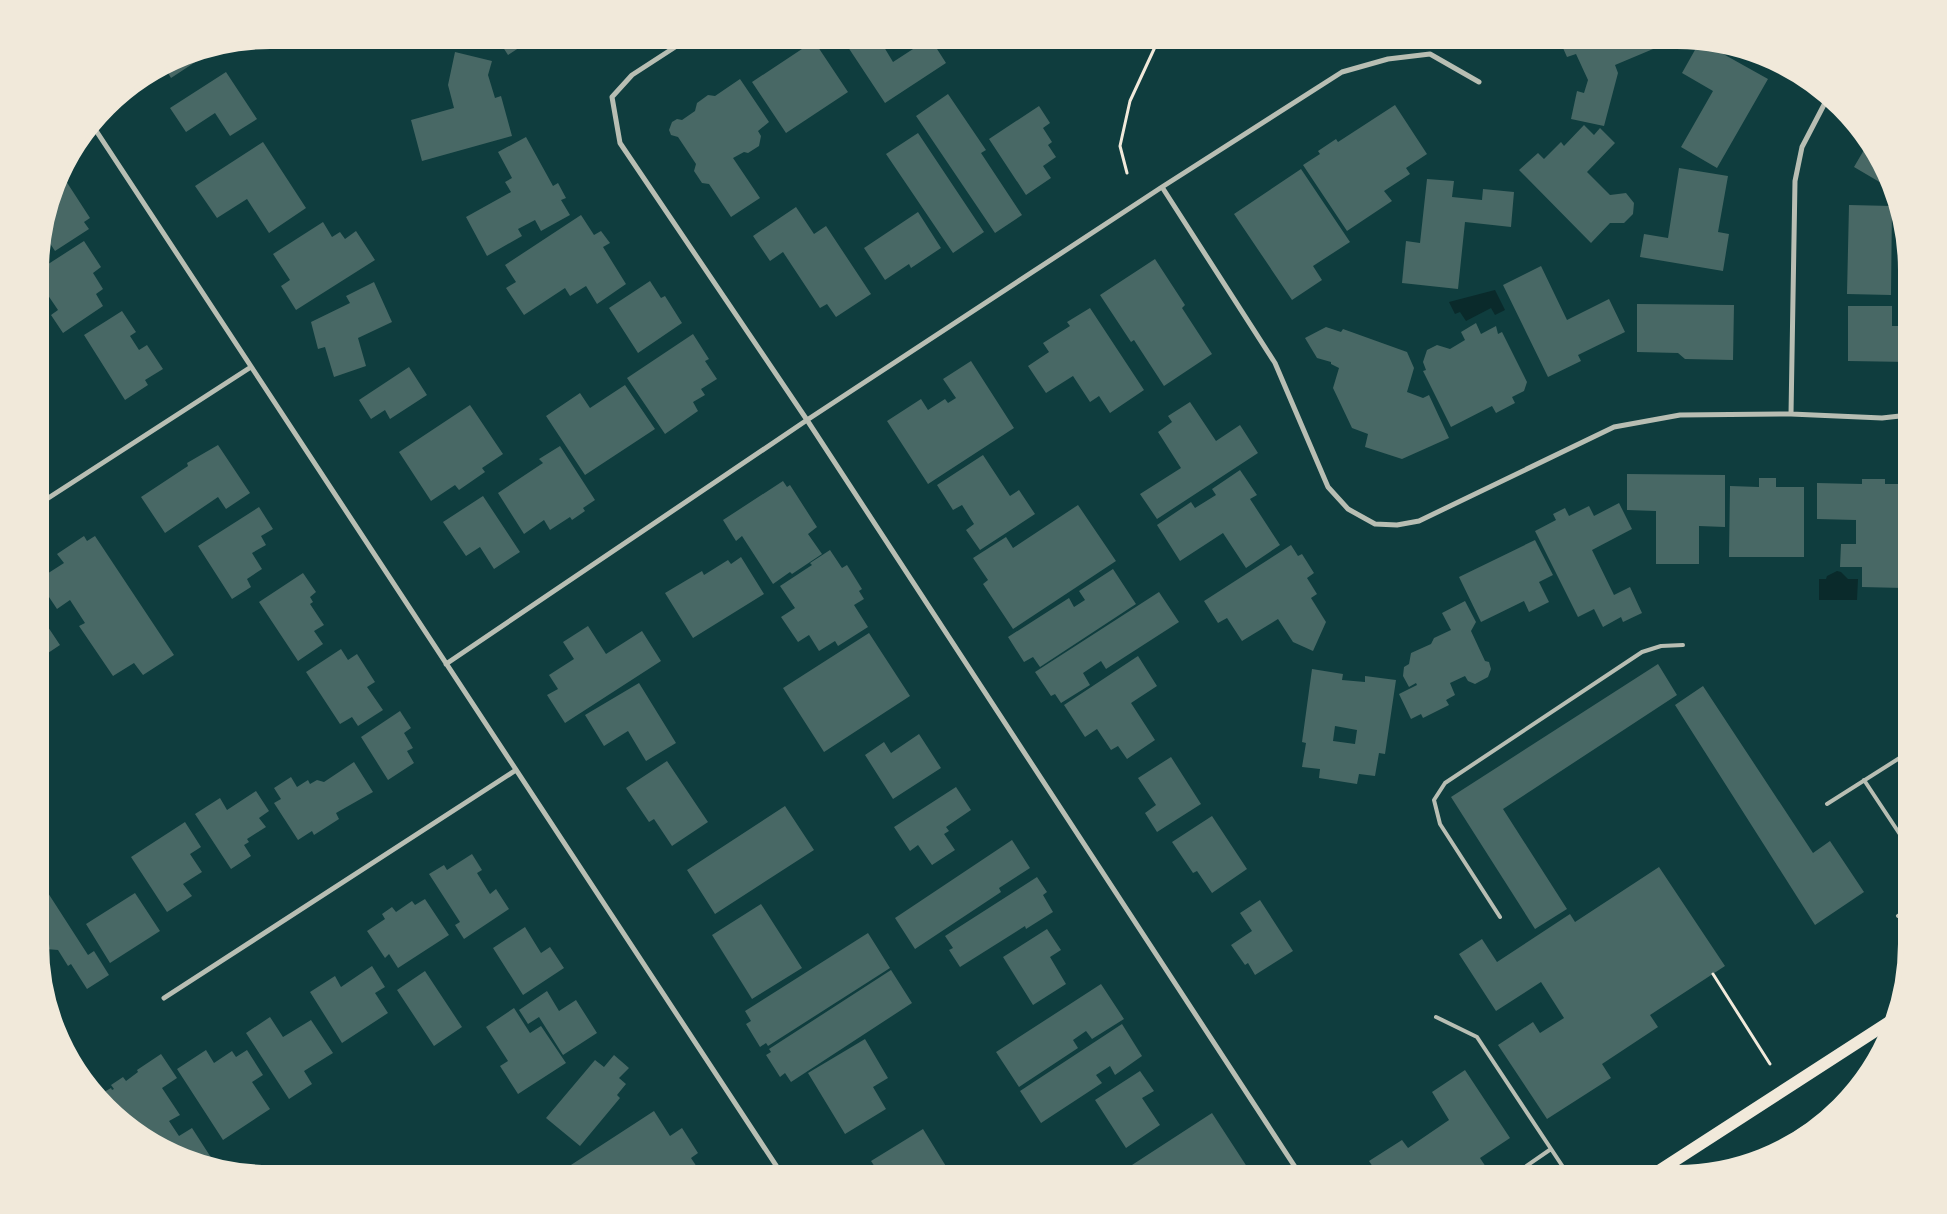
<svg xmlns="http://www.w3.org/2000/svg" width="1947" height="1214" font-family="'Nunito Sans',sans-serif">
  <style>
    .water { fill: #0a2a2b }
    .building { fill: #486865; fill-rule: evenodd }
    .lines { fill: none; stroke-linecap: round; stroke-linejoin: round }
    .path { stroke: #f1e9da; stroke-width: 3 }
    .service { stroke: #b8beb3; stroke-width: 4 }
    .minor { stroke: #b8beb3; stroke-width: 5 }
    .primary { stroke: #f1e9da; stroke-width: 12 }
    .rim { fill: none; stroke: #f1e9da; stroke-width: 6 }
  </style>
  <rect width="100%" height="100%" fill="#0f3d3e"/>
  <!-- water -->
  <path class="water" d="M1495,290l10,20 -10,5 -4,-7 -25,13 -6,-9 -5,2 -6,-12z
    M1837,571l4,1 7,7h10l-1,21h-38v-21h7l1,-3z"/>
  <!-- building -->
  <path class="building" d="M497,38h37l-26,17z
    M842,38h57l-15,9 9,15 37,-24 16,25 -61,40z
    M988,38h12l-9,5z
    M1562,38h100l3,6 -50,21 3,8 -14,53 -33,-7 6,-28 7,2 4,-13 -12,-26 -9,3 -8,-18z
    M814,41l34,51 -62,41 -34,-51z
    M1700,41l68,38 -51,89 -36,-21 32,-56 -31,-18z
    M204,51l2,4 -35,23 -7,-12 18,-11z
    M455,52l37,9 -4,14 7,23 6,-2 11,40 -90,25 -11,-41 43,-12 -6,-23z
    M1759,54l12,6 -1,2 -12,-7z
    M226,72l31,47 -27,17 -15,-23 -29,19 -16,-24z
    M740,79l29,43 -11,9 3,5 -2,10 -11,7 -4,-1 -11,6 27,40 -29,19 -22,-33 -7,-1 -8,-12 2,-7 -18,-27 -7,-2 -2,-5 3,-8 5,-3 5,1 13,-9 2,-8 11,-8 7,1z
    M948,94l38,56 -5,3 41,62 -27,18 -79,-117z
    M1395,105l32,49 -21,14 4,6 -26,17 8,10 -45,30 -44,-66 17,-11 -2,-3 18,-12 2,3z
    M1039,106l11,17 -7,5 9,14 -4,3 8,12 -13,9 8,12 -25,17 -37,-56z
    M1584,125l10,10 6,-7 15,15 -28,29 23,23 16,-2 8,10 -1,11 -9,9h-14l-19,20 -72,-73 19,-17 6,6 17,-17 3,4z
    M918,133l66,99 -31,21 -67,-99z
    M526,137l27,49 5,-3 8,15 -5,2 9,15 -29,16 -6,-11 -17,9 4,7 -35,20 -21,-39 45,-25 -6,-10 7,-4 -14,-26z
    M263,142l43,66 -37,25 -22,-34 -30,19 -22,-32z
    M1868,143l10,11 10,33 -34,-20z
    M1679,168l49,8 -10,56 11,2 -6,37 -83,-14 4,-23 24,4z
    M1301,169l49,73 -37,24 9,14 -30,20 -58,-86z
    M1427,179l27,2 -2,16 30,3 1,-11 31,3 -3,35 -46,-5 -7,67 -56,-6 4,-42 14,2z
    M66,181l24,37 -6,4 5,7 -34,22 -13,-20 14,-45 1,1z
    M1849,205l43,1 -1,89 -44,-1z
    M796,207l18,27 12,-8 45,68 -35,23 -9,-13 -7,4 -37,-56 -13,9 -17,-25z
    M918,212l23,36 -30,20 -2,-4 -24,16 -21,-32z
    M581,215l13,20 7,-4 9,12 -7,4 23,37 -29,20 -11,-18 -16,10 -5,-8 -41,27 -18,-27 10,-6 -11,-17z
    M323,222l9,15 8,-5 5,7 11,-8 19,29 -79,50 -15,-24 9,-6 -17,-26z
    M84,241l17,26 -8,6 10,16 -7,5 7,12 -40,27 -12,-18 7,-5 -19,-28v-12z
    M1155,259l30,46 -3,3 30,46 -48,32 -30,-46 -3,2 -31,-47z
    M1541,266l26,54 42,-21 16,33 -47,23 3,6 -33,16 -45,-92z
    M650,281l11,17 4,-2 17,27 -44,30 -29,-45z
    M374,282l18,40 -34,16 8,28 -32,11 -9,-30 -7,2 -7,-27 39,-19 -4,-7z
    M1637,304l97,1 -1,55 -48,-1 -7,-6 -41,-1z
    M1848,306h44v20h17v36l-61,-1z
    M1090,308l54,82 -34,23 -11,-17 -9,6 -17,-26 -27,17 -18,-27 21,-14 -6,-9 27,-17 -3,-4z
    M122,311l14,21 -6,4 9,14 8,-5 16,24 -18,11 3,5 -23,15 -41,-65z
    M1476,323l5,11 15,-8 2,8 4,-2 25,50 -3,9 -12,6 3,6 -19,10 -4,-7 -41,21 -28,-56 3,-1 -3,-8 4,-12 10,-5 13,4 15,-9 -4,-8z
    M1326,327l15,5 2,-3 64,23 7,16 -7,24 16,6 6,-3 20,43 -47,21 -37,-12 3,-13 -16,-6 -19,-40 6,-20 -8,-4v-2l-14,-4 -12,-20z
    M693,334l16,25 -4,2 12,18 -16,10 4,6 -12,7 5,9 -33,23 -38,-56z
    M971,361l43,67 -86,56 -41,-63 34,-22 7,11 17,-11 3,4 8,-5 -13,-19z
    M409,367l18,28 -37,24 -5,-9 -14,9 -12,-19z
    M625,385l30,44 -70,46 -39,-59 34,-23 10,15z
    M1190,402l26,39 24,-16 18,28 -101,66 -17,-25 41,-26 -23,-36 14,-10 -4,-6z
    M470,405l33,49 -21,14 3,4 -26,18 -4,-5 -24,16 -32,-49z
    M218,445l32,48 -24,16 -8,-12 -53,36 -24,-36 47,-31 -1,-3z
    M560,446l35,54 -12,8 2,3 -13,9 -2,-3 -20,13 -6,-10 -20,14 -26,-41 45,-30 -4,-4z
    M983,455l27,41 9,-6 16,24 -55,36 -14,-20 8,-6 -12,-19 -9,5 -16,-25z
    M1240,470l17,25 -7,4 30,46 -34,23 -23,-35 -43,28 -23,-36 34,-23 4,6 21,-13 -4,-6z
    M1627,474l98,1v52l-26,-1v38h-43v-53l-29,-1z
    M1759,478h17v9h28v70h-75l1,-71 29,1z
    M1862,479h23v5h20l-2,104 -41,-1v-20h-22l1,-23h15v-24l-39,-1v-36l45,1z
    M783,481l4,6 3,-2 27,42 -9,7 14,20 -30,20 -2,-2 -17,12 -31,-48 -6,5 -13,-21z
    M483,496l37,56 -26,17 -14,-22 -14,9 -23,-34z
    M1619,503l13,26 -40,21 22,45 16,-8 12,26 -19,9 -2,-5 -18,10 -9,-18 -16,8 -43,-86 21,-11 -3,-6 12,-6 4,8 20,-10 5,10z
    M1078,505l38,56 -103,68 -30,-45 5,-4 -15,-22 33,-21 7,11z
    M259,507l14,22 -12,7 5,9 -14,8 10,16 -15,10 4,8 -19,12 -34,-53z
    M84,536l3,5 8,-5 79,119 -31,20 -9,-12 -21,13 -34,-50 6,-3 -15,-23 -13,9 -18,-27v-3l25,-16 -7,-9z
    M1535,540l18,35 -14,7 10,20 -20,10 -5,-11 -43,21 -22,-45z
    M1291,545l7,11 4,-2 12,19 -7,5 10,16 -6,4 15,24 -13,29 -20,-9 -15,-23 -36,22 -15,-23 -9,5 -14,-22z
    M830,550l12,18 5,-3 15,24 -3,2 5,8 -10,6 14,22 -30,19 -3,-5 -16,10 -10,-16 -11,7 -17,-25 14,-9 -15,-22 32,-21 -2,-2z
    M741,557l23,37 -71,44 -28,-45 37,-22 2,4 24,-15 3,4z
    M1113,569l23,35 -96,63 -7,-10 -9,5 -16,-25 61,-39 5,9 11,-7 -6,-9z
    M303,573l13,19 -6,5 3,5 -3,2 14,21 -10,6 9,13 -25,17 -39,-59z
    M1159,592l20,30 -73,47 -5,-8 -18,12 7,12 -29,18 -6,-9 -4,2 -16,-24z
    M1465,601l11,21 -5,9 14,30 4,1 2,7 -3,8 -13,7 -7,-3 -3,-5 -15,7 5,12 -9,5 3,5 -26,13 -2,-4 -10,5 -12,-25 18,-9 -1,-2 -7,4 -6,-11 1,-9 5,-3 2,-11 20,-9 3,-6 17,-8 -9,-17z
    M39,625l4,5 5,-3 12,18 -21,14z
    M588,626l18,28 36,-23 19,30 -96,62 -18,-28 11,-6 -9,-14 25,-16 -11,-17z
    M869,633l41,63 -86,56 -41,-64z
    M341,649l7,11 9,-6 18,28 -8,5 16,23 -25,16 -6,-9 -12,7 -34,-52z
    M1138,656l19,30 -26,17 24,37 -28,19 -9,-13 -7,4 -14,-21 -12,8 -21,-32z
    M1658,664l19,31 -174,114 64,100 -32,20 -84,-132z
    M1312,669l31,5 -1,6 23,2v-6l31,4 -11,74 -6,-1 -4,23 -16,-2 -2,10 -38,-6 1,-9 -18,-2 4,-24 -4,-1zM1335,726l22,4 -2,14 -22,-3z
    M639,683l37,60 -30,18 -18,-30 -24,15 -19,-31z
    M1703,686l110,167 17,-12 34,51 -49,33 -140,-220z
    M400,711l11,17 -7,5 9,15 -6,3 7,12 -26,17 -27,-43z
    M919,734l22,34 -48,31 -28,-44 19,-13 7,11z
    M1171,757l30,47 -44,28 -12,-19 11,-8 -18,-27z
    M667,761l41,61 -36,24 -18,-27 -5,3 -23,-34z
    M354,762l19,30 -37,21 3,6 -25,16 -2,-4 -14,9 -24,-37 7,-4 -7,-11 17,-11 6,10 11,-7 2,4 7,-4 7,2z
    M956,787l15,23 -25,17 3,4 -5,3 11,16 -23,15 -14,-20 -8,6 -16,-24z
    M256,791l13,20 -10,7 7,9 -19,12 2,3 -5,3 7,11 -20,13 -36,-55 25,-16 7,12z
    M785,806l29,44 -99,64 -28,-44z
    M1212,816l35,53 -35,24 -15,-22 -4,2 -21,-31z
    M185,822l16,25 -11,7 12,18 -19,12 9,12 -25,16 -36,-55z
    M1012,840l18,28 -31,20 2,4 -86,57 -20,-31z
    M472,854l10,16 -5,3 13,21 6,-5 13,20 -45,30 -9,-14 5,-3 -31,-48 15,-9 3,5z
    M1659,867l66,99 -75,49 8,12 -56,37 9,14 -64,41 -49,-74 35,-23 7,11 24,-15 -23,-36 -45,29 -37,-57 23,-15 15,23 73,-48 5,8z
    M1037,877l10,15 -4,3 10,17 -27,17 -1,-3 -65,41 -11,-17 4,-2 -8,-12z
    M39,879l49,76 6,-4 15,24 -22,14 -16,-25 -3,2 -10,-16 -12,-1 -7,4z
    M135,893l25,38 -50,32 -24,-39z
    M425,899l24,36 -51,33 -9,-14 -4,4 -18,-27 18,-12 -3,-5 10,-7 4,5 16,-11 3,4z
    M1260,900l33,51 -38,24 -7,-12 -3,2 -14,-20 21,-14 -12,-18z
    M761,904l41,64 -50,31 -40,-64z
    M525,927l16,26 9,-6 14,21 -41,27 -30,-47z
    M1047,929l14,21 -11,7 16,27 -33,21 -30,-48z
    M868,933l22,35 -122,78 -2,-3 -6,4 -14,-23 5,-3 -6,-10z
    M372,966l13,21 -10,6 13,20 -46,30 -32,-51 25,-16 6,11z
    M891,970l21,33 -121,79 -6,-9 -5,4 -14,-22 5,-3 -2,-3z
    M425,971l37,56 -28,19 -37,-56z
    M1101,984l23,35 -32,20 -6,-8 -13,9 5,8 -59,39 -23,-35z
    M547,991l12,20 17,-11 21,33 -34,22 -24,-38 -11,7 -9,-14z
    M514,1008l16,25 11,-7 25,37 -48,31 -18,-28 8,-5 -22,-34z
    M270,1017l13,20 28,-17 22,33 -29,18 8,13 -23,15 -43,-66z
    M1122,1024l20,32 -27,19 -5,-9 -14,9 6,8 -61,40 -21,-32z
    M865,1039l23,39 -15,9 13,22 -41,25 -37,-61z
    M206,1050l8,13 18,-12 4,6 11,-7 16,25 -11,7 18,27 -47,31 -46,-71z
    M161,1054l16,24 -15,10 18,27 -11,6 10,15 13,-8 20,31 -9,6 -62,-28 -42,-42 12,-7 1,2 2,-1 -3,-4 12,-8 3,4 12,-9 -1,-2z
    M614,1055l15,13 -10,10 7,6 -9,11 3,3 -40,48 -34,-28 49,-58 9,7z
    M1465,1070l45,68 -30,20 12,18h-113l-10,-15 33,-21 6,8 41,-28 -17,-28z
    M1140,1071l14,20 -12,7 18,27 -34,23 -31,-48z
    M654,1111l16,25 12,-8 16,25 -7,5 10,15 -4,3h-143z
    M1212,1113l41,63h-138z
    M923,1129l29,47h-71l-10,-15z"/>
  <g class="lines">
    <!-- path -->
    <path class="path" d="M1127,173l-7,-27 10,-45 25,-54 10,-9
      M1713,974l57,90"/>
    <!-- service -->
    <path class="service" d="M1864,780l45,68
      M1827,804l82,-52
      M1898,916l11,-7
      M1500,917l-60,-93 -6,-24 11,-17 197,-131 19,-6 22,-1
      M1436,1017l41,20 92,139
      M1486,1176l8,-5 14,5
      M1512,1176l39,-27"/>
    <!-- minor -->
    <path class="minor" d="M689,38l-57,37 -20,22 8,46 187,277 494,756
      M93,126l690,1050
      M1162,187l113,176 53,124 20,22 27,15 22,1 22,-4 195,-94 66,-12 111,-1 91,4 27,-3
      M1791,414l4,-233 7,-34 25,-48
      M39,504l212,-137
      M446,664l361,-244 355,-233 180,-115 46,-13 42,-5 49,28
      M164,998l352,-228
      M769,1176l10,-6"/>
    <!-- primary -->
    <path class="primary" d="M1778,1150l33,-22
      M1651,1176l246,-159"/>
  </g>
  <!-- crop -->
  <path d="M0 0H1947V1214H0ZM270 46H1677A224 224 0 0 1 1901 270V944A224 224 0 0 1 1677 1168H270A224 224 0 0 1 46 944V270A224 224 0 0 1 270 46Z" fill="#f1e9da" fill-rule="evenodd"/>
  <path class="rim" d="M270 46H1677A224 224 0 0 1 1901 270V944A224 224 0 0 1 1677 1168H270A224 224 0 0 1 46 944V270A224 224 0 0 1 270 46Z"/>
</svg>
